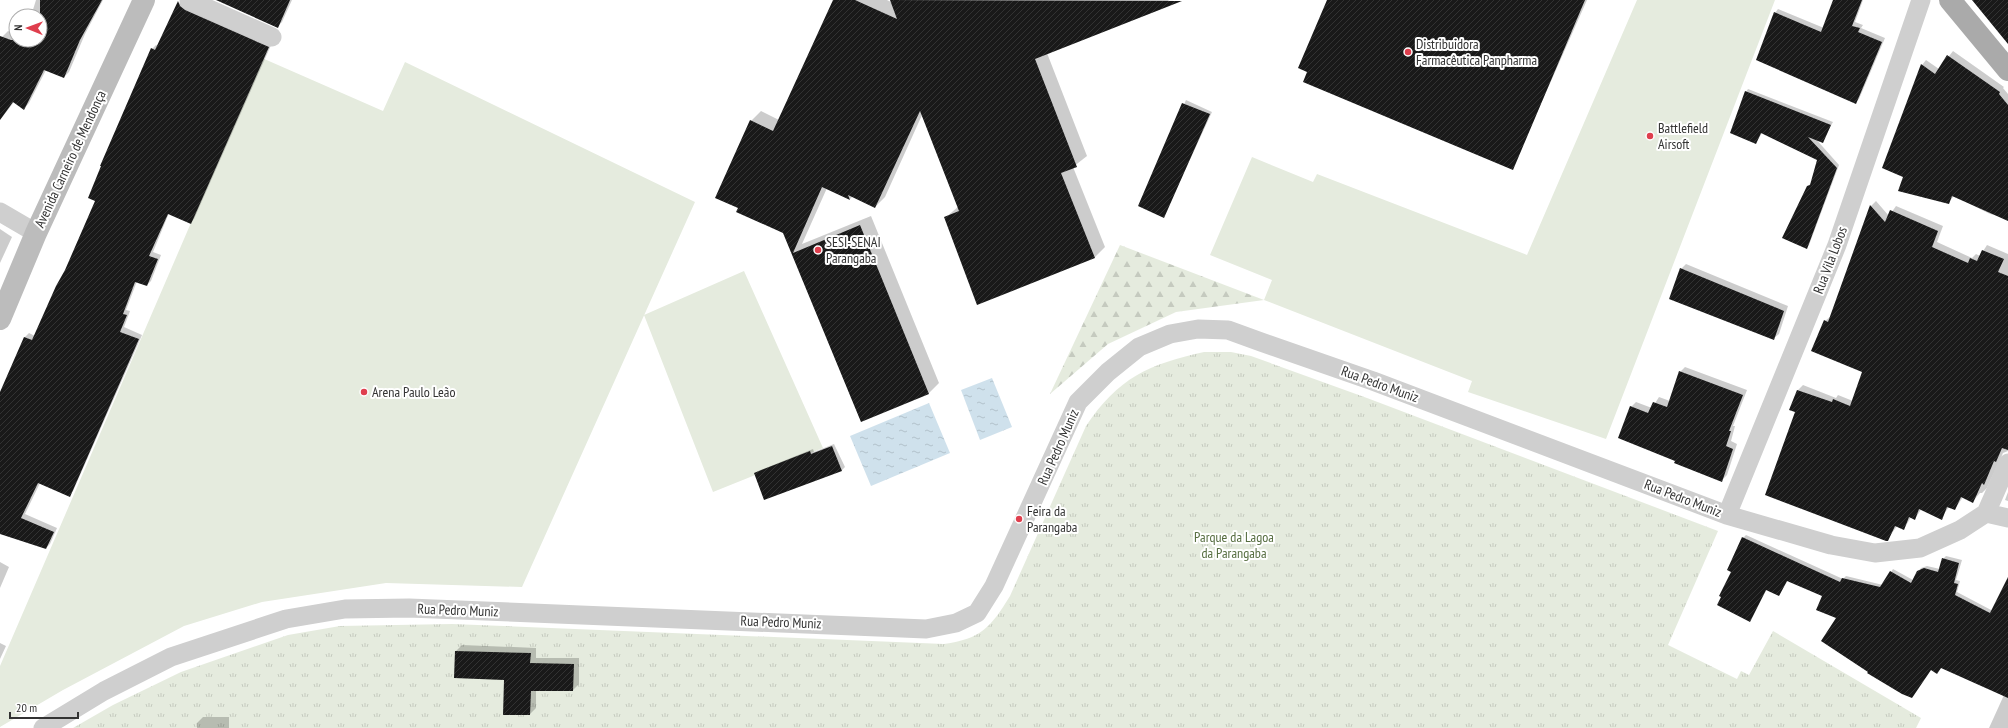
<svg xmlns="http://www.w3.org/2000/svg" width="2008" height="728" font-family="'PT Sans Narrow',sans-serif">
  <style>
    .green { fill: #e5ebde }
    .forest { fill: url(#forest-firs) }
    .park { fill: url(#park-tufts) }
    .water { fill: url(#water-ripples) }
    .shadow { fill: #0003 }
    .building { fill: url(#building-hatch) }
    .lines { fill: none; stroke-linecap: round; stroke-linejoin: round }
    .street { stroke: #cfcfcf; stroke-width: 19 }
    .secondary { stroke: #bcbcbc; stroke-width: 22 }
    .primary { stroke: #aaa; stroke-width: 22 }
    .poi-dot { fill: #df3e4d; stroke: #fff; stroke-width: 1.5 }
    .labels { text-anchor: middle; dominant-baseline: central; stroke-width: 4; stroke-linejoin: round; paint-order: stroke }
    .poi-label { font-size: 14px; fill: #323232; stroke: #fff; text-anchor: start }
    .street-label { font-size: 14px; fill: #323232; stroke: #fff }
    .park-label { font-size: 14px; fill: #566d40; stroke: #fff }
  </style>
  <defs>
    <pattern id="forest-firs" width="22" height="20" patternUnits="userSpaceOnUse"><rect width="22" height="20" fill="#e5ebde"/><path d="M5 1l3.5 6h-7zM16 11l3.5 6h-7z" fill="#c5cabf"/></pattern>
    <pattern id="park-tufts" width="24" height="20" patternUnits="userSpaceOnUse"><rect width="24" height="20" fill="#e5ebde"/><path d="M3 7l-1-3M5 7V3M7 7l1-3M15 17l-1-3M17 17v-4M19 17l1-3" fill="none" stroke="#c5cabf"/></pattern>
    <pattern id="water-ripples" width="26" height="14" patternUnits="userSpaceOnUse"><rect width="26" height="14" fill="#cfe1ec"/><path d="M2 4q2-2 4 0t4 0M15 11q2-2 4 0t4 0" fill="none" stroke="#b2c2cb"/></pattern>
    <pattern id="building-hatch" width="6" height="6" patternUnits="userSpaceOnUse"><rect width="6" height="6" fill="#191919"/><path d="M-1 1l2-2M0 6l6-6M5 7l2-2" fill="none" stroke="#323232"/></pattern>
  </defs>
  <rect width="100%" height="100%" fill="#fff"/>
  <!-- green -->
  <path class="green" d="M1637,0h138l-169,439 -138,-47 4,-11 -208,-81 8,-20 -62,-25 42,-98 61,25 4,-8 210,81z
    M262,58l121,53 22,-49 290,140 -173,385 -136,-4 -124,19 -78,24 -121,64 -63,37v-61z
    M744,271l79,177 -110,44 -69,-177z"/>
  <!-- forest -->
  <path class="forest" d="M1120,245l144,55 -88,12 -68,32 -58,50z"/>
  <!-- park -->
  <path class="park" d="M1204,352h27l20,4 116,42 351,133 -50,114 69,34 4,-8 8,4 24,-44 148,87 -5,10h-1843l40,-23 68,-33 107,-37 52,-9 112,-2 492,20c37,-5 47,-17 66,-48l76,-170c32,-48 63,-62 118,-74z"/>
  <!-- water -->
  <path class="water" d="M992,378l20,49 -32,13 -19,-50z
    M929,403l21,50 -79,33 -21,-50z"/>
  <!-- shadow -->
  <path class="shadow" d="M36,0h67l-18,34 -16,38 -5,5 -18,-7 -17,33 -5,6 -10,-7 -14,18v-77l2,-6 6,-6 8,4v5h24v-24h-9z
    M181,0l91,43 -78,176 -4,4 -21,-10 -16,39 8,3 -10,26 -4,4 -10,-4 -11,29 4,1 -6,16 18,8 -69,156 -4,5 -29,-13 -15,31 32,14 -7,16 -4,4 -46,-15v-139l25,-57 4,-4 6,3 31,-65 30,-70 56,-152 4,-4 2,1z
    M218,0h74l-10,22 -5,5z
    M834,0h53l4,2v-2h278l-8,9 -114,44 40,103 -14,11 32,80 -10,10 -117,47 -33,-86 14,-12 -37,-91 -37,82 -10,10 -22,-11 -3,3 -23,-11 -25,56 69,-28 68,167 -10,10 -68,28 -77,-189 -45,-25 12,-86 10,-10 18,9z
    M1329,0h258l-75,169z
    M1834,0h29l-8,22 8,3 -2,3 24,10 -26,61 -4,4 -80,-90 3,-4 46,19z
    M1953,51l51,36 -1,1 5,6v124l-18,-4 -36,-18 -6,7 -44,-26 18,-112 4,-5 13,9z
    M1748,89l85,33 -11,20 -7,-4 24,27 -30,80 -3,3 2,-62 3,-3 7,-24 -56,-26 -6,10 -10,-51z
    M1186,100l26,12 -48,104 -25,-11z
    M1876,201l13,15 7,-10 47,20 -6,16 35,16 4,-4 4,2 7,-11 21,9v197l-5,2 -16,35 -5,5h-2l-7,8 -10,-4 -8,12 -6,-2 -8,11 -19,-10 -7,11 -4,-2 -7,12 -7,-3 -10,14 -91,-128 -6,-3 8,-19 5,-5 33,13 2,-3 15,6 11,-29 -39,-51 6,-5 40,-110z
    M0,229l12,8 -12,26z
    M1686,264l102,42 -9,28 -5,4 -93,-69z
    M1685,367l62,23 -14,36h2l-4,15 6,3 -10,31 -5,5 -46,-20 -45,-53 5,-5 16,6 7,-11 11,4 10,-29z
    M834,444l11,23 -3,3 -77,29 -10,-26 3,-2 55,-22 1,3z
    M2008,492v9l-3,-1z
    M1746,535l97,44 3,-3 37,9 10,-16 20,11 8,-12 6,-2 13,3 3,-10 3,-3 16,4 -6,20 4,1 -3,11 36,19 15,-24v141h-19l15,-33 -62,-28 -5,5 -100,-54 -14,-23 -35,-15 -9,15 -12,-6 -17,31 -18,-48 11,-34z
    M0,562l9,5 -9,21z
    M0,643l6,3 -6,13z
    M462,645l74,3v10h43v26l-6,6h-37v18l-6,6 -25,-35 -50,-2 1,-26z
    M203,717h26v11h-32v-5z"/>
  <!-- building -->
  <path class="building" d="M40,0h62l-22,40 -16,38 -20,-8 -20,40 -11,-8 -13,18v-84l11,4h29z
    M216,0h74l-12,28z
    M833,0h22l42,19 -7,-19 292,1 -147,58 42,108 -16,6 34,85 -118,47 -33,-88 15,-6 -39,-100 -45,97 -27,-13 2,5 -28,-13 -29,66 67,-28 69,169 -68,28 -78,-189 -47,-21 2,-4 -23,-10 35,-78 23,11z
    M1327,0h258l-72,170 -210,-88 4,-10 -9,-4z
    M1833,0h29l-10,26 8,2 -2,4 24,10 -26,62 -100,-44 18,-48 47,20z
    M1972,0h36v44z
    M178,1l2,5 5,4 84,37 -78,177 -23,-10 -19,42 9,3 -11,27 -12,-4 -12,32 4,1 -7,17 19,7 -69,158 -32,-14 -17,35 33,14 -8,17 -46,-15v-142l24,-55 8,3 24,-54 9,-16 30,-69 -7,-3 13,-32h-1l51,-118 4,2z
    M1947,55l53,37 -1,2 9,11v116l-56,-25 -3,8 -51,-13 5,-14 -21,-9 39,-104 14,10z
    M1745,91l86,34 -8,18 -15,-6 29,31 -30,81 -25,-11 25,-52 3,-1 7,-25 -56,-27 -5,11 -26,-11z
    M1182,103l28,11 -46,104 -26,-12z
    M1870,205l15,17 5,-12 48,21 -6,16 36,16 2,-5 7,3 5,-11 22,9 -6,13 10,4v174l-6,-2 -6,14 -2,-1 -10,24 -2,-2 -9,20 -12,-6 -6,13 -8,-3 -5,13 -23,-11 -4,11 -6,-3 -5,13 -9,-4 -7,15h-2l-121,-46 30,-83 -6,-2 8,-20 35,12 1,-3 17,7 12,-34 -51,-21 13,-31 4,2z
    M1680,268l104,43 -10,29 -105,-41z
    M1679,371l64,24 -14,36h2l-5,15 7,3 -11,33 -48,-19 1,-2 -57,-23 12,-32 18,7 5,-11 14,5z
    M832,446l10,25 -78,29 -10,-27 56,-22 1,3z
    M1742,537l98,45 2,-4 38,9 10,-16 21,12 6,-12 7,-3 14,4 4,-14 17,5 -5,20 4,1 -3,11 35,18 18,-36v121l-67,-30 -4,6 -6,-4 -19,28 -10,-4 -35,-21 1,-1 -47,-31 15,-23 -20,-8 6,-14 -35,-15 -8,15 -13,-6 -16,32 -33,-17 4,-8 -2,-1 12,-24 -4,-2z
    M455,651l76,2 -1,10 44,1 -1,27h-42l-1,24h-27l1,-35 -50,-2z"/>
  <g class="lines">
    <!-- street -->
    <path class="street" d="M189,0l83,37
      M0,212l36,21
      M1986,513l22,-50
      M1986,513l22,5
      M1727,515l110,-270 84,-245
      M43,728l61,-37 67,-34 115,-38 59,-10 64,-1 517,21 30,-6 21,-10 17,-27 84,-184 30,-30 31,-25 31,-13 28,-5 30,1 33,12 112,39 354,134 104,30 44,8 45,-5 40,-18 26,-17"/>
    <!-- secondary -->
    <path class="secondary" d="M0,319l36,-86 108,-233"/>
    <!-- primary -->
    <path class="primary" d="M1950,0l58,70"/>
  </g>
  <!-- markers -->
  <g class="poi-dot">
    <circle cx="1408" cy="52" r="4"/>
    <circle cx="1650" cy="136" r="4"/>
    <circle cx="818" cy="250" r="4"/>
    <circle cx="364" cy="392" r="4"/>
    <circle cx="1019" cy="519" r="4"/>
  </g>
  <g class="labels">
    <!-- poi labels -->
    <g class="poi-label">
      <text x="1416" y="44">Distribuidora<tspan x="1416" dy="16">Farmacêutica Panpharma</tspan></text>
      <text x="1658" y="128">Battlefield<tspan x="1658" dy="16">Airsoft</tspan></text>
      <text x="826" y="242">SESI-SENAI<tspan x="826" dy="16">Parangaba</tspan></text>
      <text x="372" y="392">Arena Paulo Leão</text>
      <text x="1027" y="511">Feira da<tspan x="1027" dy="16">Parangaba</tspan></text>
    </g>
    <!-- street labels -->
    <g class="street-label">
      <text transform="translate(70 159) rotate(-65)">Avenida Carneiro de Mendonça</text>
      <text transform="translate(1830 260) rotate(-69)">Rua Vila Lobos</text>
      <text transform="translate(1380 384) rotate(20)">Rua Pedro Muniz</text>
      <text transform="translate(1058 447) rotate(-66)">Rua Pedro Muniz</text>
      <text transform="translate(1683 498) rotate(21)">Rua Pedro Muniz</text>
      <text transform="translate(458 610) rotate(2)">Rua Pedro Muniz</text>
      <text transform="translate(781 622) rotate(2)">Rua Pedro Muniz</text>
    </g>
    <!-- park labels -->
    <g class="park-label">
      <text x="1234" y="537">Parque da Lagoa<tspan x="1234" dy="16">da Parangaba</tspan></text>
    </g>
  </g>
  <!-- north arrow -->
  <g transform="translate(28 28) rotate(271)"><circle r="19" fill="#ffffff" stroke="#adadad"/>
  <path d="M0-3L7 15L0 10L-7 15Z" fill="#df3e4d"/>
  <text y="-6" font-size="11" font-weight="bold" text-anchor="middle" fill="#323232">N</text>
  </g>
  <!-- scale -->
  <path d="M10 712v6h68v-6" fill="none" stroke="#323232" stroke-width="2"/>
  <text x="16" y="712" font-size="12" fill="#323232" stroke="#ffffff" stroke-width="3" paint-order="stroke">20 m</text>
</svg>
